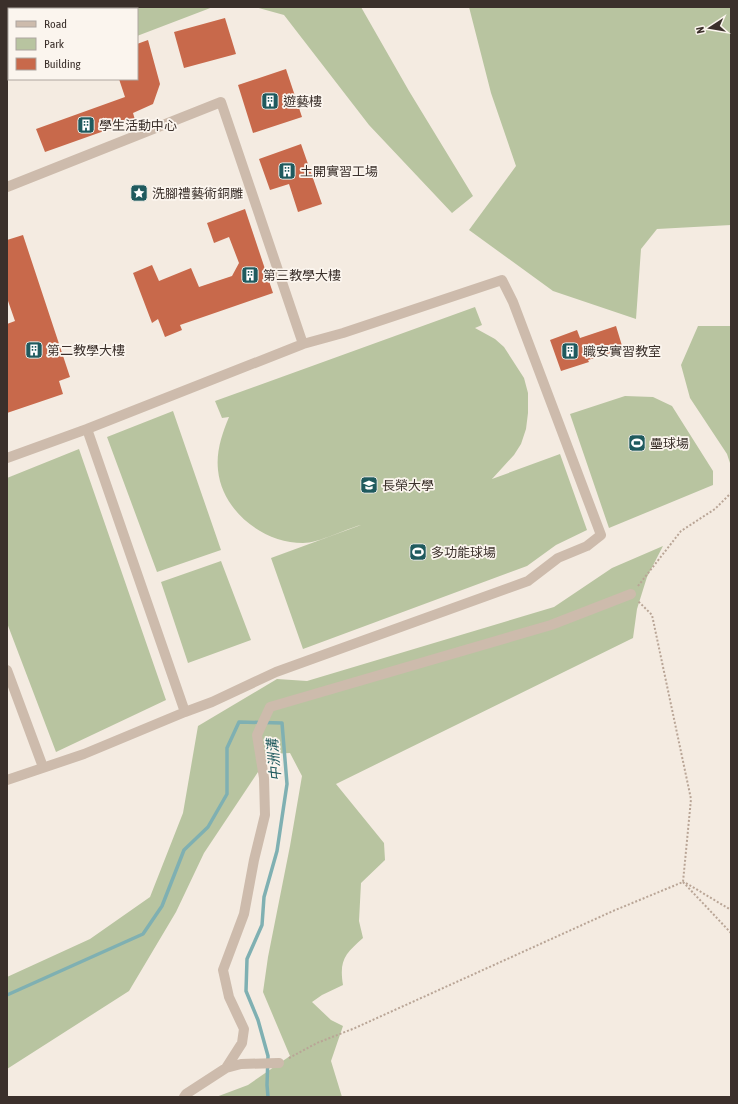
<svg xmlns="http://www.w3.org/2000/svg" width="738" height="1104" font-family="'Asap Condensed','Noto Sans TC',sans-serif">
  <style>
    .green { fill: #b8c4a0 }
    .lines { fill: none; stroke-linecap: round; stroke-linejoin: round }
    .stream { stroke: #7fb0b2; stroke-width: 3.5 }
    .building { fill: #c8694b }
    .path { stroke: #b9a596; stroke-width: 2; stroke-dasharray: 2 2; stroke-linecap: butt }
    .minor { stroke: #cdbbac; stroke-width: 10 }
    .labels { text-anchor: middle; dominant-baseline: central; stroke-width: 3.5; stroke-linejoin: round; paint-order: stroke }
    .poi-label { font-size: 13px; fill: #3b302b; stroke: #fbf5ee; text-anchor: start }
    .water-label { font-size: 14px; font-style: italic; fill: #1f5a5e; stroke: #fbf5ee }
  </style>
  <rect width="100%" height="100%" fill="#f4ebe1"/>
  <!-- green -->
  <path class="green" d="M7,7h206l-76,29v-27h-128v26h-2z
    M255,7h106l48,84 64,105 -21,17 -83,-88 -85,-110z
    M469,7h262v218l-74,4 -16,20 -5,70 -83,-28 -84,-61 47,-64 -25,-73z
    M475,307l7,18 -7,3 20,11 9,8 20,31 4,15v20l-2,16 -5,15 -7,11 -22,24 68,-25 27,76 -31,15 -29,21 -224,83 -32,-91 90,-33c-16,4 -42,18 -58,18 -40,0 -81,-32 -85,-73 -2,-19 4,-36 11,-53l-7,1 -7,-17z
    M698,326h33v140l-4,-12 -37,-56 -9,-33z
    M625,396l28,1 19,9 41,65v14l-104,43 -39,-114z
    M173,411l48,139 -64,22 -50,-135z
    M79,449l87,251 -110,52 -49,-129v-145z
    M663,546l-16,31 -10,32 -4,29 -297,146 48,59 1,17 -24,23 -2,38 4,17c-18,16 -24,22 -20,47l-21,10 -10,7 19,18 12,6 -12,35 11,36h-126l32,-12 42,-29 -27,-64 5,-35 22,-111 12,-70 -12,-23 -20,1 -66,99 -28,59 -47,79 -122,78v-92l83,-38 60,-42 33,-84 15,-87 79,-47 30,2 247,-74 58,-39z
    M221,561l30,79 -63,23 -27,-81z"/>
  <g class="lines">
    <!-- stream -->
    <path class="stream" d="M7,995l136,-61 19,-28 22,-56 24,-23 19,-33v-46l12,-26 43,1 5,61 -10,67 -13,46 -2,28 -15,34 -1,32 12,29 10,36 -1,29 1,12"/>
  </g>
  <!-- building -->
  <path class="building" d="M225,18l11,36 -52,14 -10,-36z
    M148,40l12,44 -7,20 -20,9 2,7 -90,32 -9,-23 89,-32 -6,-18h18v-35z
    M286,69l16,48 -49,16 -15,-48z
    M301,144l21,60 -24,8 -9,-28 -19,6 -11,-31z
    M245,209l28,84 -93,32 2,5 -17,7 -7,-18 -6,4 -19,-50 19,-8 7,16 32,-13 8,19 33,-11 7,-13 -10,-26 -15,6 -7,-20z
    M23,235l47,142 -11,4 4,13 -56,19v-89l8,-3 -8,-23v-58z
    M616,326l7,23 -35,11 1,2 -28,9 -11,-31 27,-10 3,8z"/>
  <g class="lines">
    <!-- path -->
    <path class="path" d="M638,586l43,-55 34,-22 16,-16
      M683,882l48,51
      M686,883l45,27
      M289,1058l28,-15 38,-15 258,-117 70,-29 8,-83 -39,-184 -14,-14"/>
    <!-- minor -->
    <path class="minor" d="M7,187l214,-85 82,242
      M87,429l98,283
      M7,458l80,-29 216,-85 40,-11 159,-53 11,22 88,233 -14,11 -29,12 -30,23 -252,91 -64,30 -27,10 -101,42 -77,26
      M7,670l36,97
      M226,1068l16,-25 2,-14 -15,-32 -6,-27 21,-56 10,-54 11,-45 -1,-37 -7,-43 13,-28 281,-82 80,-31
      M184,1097l2,-3 40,-26 15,-4 38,-1"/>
  </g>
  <!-- icons -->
  <defs>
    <symbol id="building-square" viewBox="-11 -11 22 22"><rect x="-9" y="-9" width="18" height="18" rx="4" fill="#1f5a5e" stroke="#fbf5ee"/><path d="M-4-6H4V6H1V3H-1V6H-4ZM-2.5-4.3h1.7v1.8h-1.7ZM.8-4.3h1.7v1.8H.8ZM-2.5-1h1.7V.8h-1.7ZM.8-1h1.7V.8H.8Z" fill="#fff"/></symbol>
    <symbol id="sight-square" viewBox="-11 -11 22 22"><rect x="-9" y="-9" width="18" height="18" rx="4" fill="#1f5a5e" stroke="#fbf5ee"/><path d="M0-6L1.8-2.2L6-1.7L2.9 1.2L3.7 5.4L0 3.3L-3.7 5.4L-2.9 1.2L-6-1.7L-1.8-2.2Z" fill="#fff"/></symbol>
    <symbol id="stadium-square" viewBox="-11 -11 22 22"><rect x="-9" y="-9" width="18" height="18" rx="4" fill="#1f5a5e" stroke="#fbf5ee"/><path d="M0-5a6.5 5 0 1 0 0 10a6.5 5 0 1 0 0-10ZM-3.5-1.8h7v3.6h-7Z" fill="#fff"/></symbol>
    <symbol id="university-square" viewBox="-11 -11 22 22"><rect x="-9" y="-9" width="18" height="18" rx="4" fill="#1f5a5e" stroke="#fbf5ee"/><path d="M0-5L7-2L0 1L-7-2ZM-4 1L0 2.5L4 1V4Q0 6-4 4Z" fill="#fff"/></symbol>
  </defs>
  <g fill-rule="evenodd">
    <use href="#building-square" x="260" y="91" width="20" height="20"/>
    <use href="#building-square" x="76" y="115" width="20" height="20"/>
    <use href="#building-square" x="277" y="161" width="20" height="20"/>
    <use href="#sight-square" x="129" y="183" width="20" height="20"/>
    <use href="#building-square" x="240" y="265" width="20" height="20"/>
    <use href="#building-square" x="24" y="340" width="20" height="20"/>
    <use href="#building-square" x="560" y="341" width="20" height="20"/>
    <use href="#stadium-square" x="627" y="433" width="20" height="20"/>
    <use href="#university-square" x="359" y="475" width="20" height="20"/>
    <use href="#stadium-square" x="408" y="542" width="20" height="20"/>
  </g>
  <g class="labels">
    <!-- poi labels -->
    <g class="poi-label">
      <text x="283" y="101">遊藝樓</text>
      <text x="99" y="125">學生活動中心</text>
      <text x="300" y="171">土開實習工場</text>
      <text x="152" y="193">洗腳禮藝術銅雕</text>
      <text x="263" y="275">第三教學大樓</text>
      <text x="47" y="350">第二教學大樓</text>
      <text x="583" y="351">職安實習教室</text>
      <text x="650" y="443">壘球場</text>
      <text x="382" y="485">長榮大學</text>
      <text x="431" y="552">多功能球場</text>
    </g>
    <!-- water labels -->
    <g class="water-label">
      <text transform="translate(274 760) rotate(-95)">中洲溝</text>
    </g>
  </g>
  <!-- border -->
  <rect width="738" height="1104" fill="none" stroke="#3b302b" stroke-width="16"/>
  <!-- legend -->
  <rect x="8" y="8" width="130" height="72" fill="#fbf5ee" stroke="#aea6a0"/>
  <rect x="16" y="21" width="20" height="6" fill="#cdbbac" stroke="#aea6a0"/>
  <text x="44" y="28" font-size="12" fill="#3b302b">Road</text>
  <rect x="16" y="38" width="20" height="12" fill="#b8c4a0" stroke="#aea6a0"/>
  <text x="44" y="48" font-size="12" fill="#3b302b">Park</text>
  <rect x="16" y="58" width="20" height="12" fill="#c8694b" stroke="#aea6a0"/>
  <text x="44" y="68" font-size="12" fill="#3b302b">Building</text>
  <!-- north arrow -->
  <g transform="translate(710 28) rotate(258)" stroke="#fbf5ee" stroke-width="3" paint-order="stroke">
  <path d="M0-3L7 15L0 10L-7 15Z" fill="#3b302b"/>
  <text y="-6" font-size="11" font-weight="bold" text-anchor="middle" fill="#3b302b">N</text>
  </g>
</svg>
